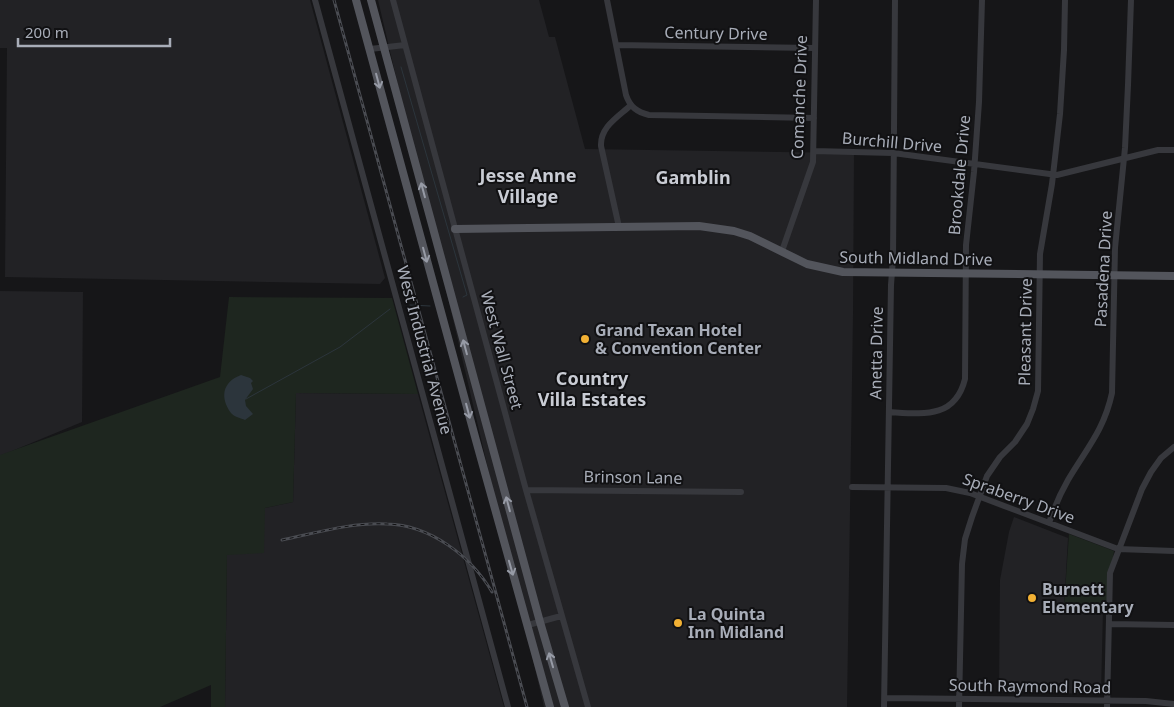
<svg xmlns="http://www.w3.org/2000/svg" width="1174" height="707" font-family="'Noto Sans',sans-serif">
  <rect width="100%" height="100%" fill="#161618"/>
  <path fill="#222225" d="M0 0H310L385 278 380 284 5 277 7 48H0Z
    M378 0H539L549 37H555L585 149 854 153 853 315 847 707H544Z
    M0 291 83 292 82 422 0 456Z
    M296 393 418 394 504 707H225L227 554 265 508 293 502Z
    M1014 517 1068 538 1064 607 1103 609 1101 694 999 692 1000 580 1009 532Z"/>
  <path fill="#1e261f" d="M229 297 392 298 418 394 296 393 293 502 265 508 264 553 227 555 225 707H211V685L160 707H0V455L220 377Z
    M1069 534 1114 551 1106 605 1103 609 1064 607Z"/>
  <path fill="#2c353c" d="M241 375 250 378 253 381 251 383 253 389 245 400 246 406 253 414 245 420C241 418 234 417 231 413 220 398 222 382 241 375Z"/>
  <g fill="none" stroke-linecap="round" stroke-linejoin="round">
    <path stroke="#2c353c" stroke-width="1" d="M401 67 467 295 463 297
      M410 305 430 306
      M246 399 340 347 390 309"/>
    <path stroke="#37383d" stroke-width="6" d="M315 0 508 707
      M393 0 526 490 588 707
      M607 0 626 95C630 107 637 112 649 115L814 118
      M616 45 815 48
      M370 49 405 45
      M814 151 893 153 1057 175 1158 150H1174
      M619 227 601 146C600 127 618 117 631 105
      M782 251 813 162 816 0
      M889 412C923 414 955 419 965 379L966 245 974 172 979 102 982 0
      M852 487 946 488 970 493 1118 549 1174 551
      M526 490 741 492
      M1049 523C1054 508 1060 494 1068 480 1087 448 1104 430 1112 393L1115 248 1125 148 1128 85 1131 0
      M1109 624 1174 625
      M528 625 561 616
      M885 698 1146 701 1174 704
      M884 707 891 285 893 259 895 0
      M959 707 962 564 965 539 972 517 987 476 1000 457 1015 442 1027 424 1033 409 1038 391 1040 254 1052 184 1060 114 1064 50 1065 0
      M1107 707 1110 573 1142 489 1151 472 1161 458 1174 447"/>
    <path stroke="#53555c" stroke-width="8" d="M356 0 477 444 550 707
      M371 0 540 622 565 707
      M455 229 699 226 734 231 750 236 807 264 843 272 1174 276"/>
    <g stroke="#4a4c52" stroke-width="3">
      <path id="rail" d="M334 0 527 707
        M282 540C316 533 352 522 387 524 430 525 471 556 492 592"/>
    </g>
    <use href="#rail" stroke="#111113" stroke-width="1" stroke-dasharray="4" stroke-linecap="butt"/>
  </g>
  <defs><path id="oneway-shaft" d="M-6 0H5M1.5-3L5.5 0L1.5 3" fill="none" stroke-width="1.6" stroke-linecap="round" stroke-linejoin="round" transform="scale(1.25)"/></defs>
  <g stroke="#979ba6">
    <use href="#oneway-shaft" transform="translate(378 81) rotate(75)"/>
    <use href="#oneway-shaft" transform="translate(423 190) rotate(-105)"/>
    <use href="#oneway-shaft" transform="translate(425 255) rotate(75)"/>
    <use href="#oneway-shaft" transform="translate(465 347) rotate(-105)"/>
    <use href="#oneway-shaft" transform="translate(468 411) rotate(75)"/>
    <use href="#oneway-shaft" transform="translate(508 504) rotate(-105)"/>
    <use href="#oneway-shaft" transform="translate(511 568) rotate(74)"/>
    <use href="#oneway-shaft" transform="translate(551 660) rotate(-106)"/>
  </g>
  <g fill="#f2b134" stroke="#111113" stroke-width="2">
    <circle cx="585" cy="339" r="5"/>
    <circle cx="1032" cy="598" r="5"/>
    <circle cx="678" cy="623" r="5"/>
  </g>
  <g text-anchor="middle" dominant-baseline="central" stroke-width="4" stroke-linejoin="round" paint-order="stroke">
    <g font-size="16" fill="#a8adb8" stroke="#111113">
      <text transform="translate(716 33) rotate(1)">Century Drive</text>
      <text transform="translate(799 97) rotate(-88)">Comanche Drive</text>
      <text transform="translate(892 142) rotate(5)">Burchill Drive</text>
      <text transform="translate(959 175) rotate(-85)">Brookdale Drive</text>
      <text transform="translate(916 258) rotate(1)">South Midland Drive</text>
      <text transform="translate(1103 269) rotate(-87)">Pasadena Drive</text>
      <text transform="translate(1025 332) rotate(-89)">Pleasant Drive</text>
      <text transform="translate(425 350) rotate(75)">West Industrial Avenue</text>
      <text transform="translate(502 350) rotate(75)">West Wall Street</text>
      <text transform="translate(876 353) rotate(-89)">Anetta Drive</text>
      <text transform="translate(633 477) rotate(1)">Brinson Lane</text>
      <text transform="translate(1019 498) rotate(20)">Spraberry Drive</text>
      <text transform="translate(1030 686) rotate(1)">South Raymond Road</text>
    </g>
    <g font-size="16" font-weight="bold" fill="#a8adb8" stroke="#111113" text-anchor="start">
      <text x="595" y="330">Grand Texan Hotel<tspan x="595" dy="18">&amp; Convention Center</tspan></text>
      <text x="1042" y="589">Burnett<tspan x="1042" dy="18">Elementary</tspan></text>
      <text x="688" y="614">La Quinta<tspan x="688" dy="18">Inn Midland</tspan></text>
    </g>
    <g font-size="18" font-weight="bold" fill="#c9ccd4" stroke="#111113">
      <text x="528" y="175">Jesse Anne<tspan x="528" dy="21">Village</tspan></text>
      <text x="693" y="177">Gamblin</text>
      <text x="592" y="378">Country<tspan x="592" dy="21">Villa Estates</tspan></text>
    </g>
  </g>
  <path d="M18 38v8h152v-8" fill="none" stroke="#a8adb8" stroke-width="2.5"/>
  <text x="25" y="38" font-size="15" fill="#a8adb8" stroke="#111113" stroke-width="4" paint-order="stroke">200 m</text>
</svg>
